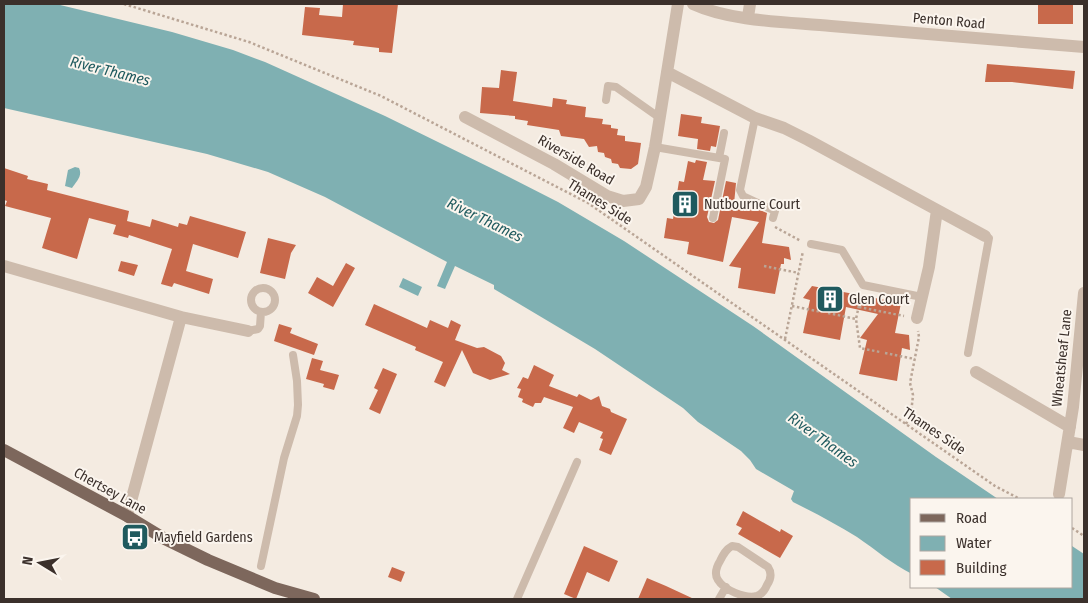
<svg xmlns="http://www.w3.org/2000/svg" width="1088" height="603" font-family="'Fira Sans Condensed',sans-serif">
  <rect width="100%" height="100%" fill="#f4ebe1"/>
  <path fill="#7fb0b2" d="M4 4H56L172 32 233 50 265 62 385 116 497 171 558 202 624 241 753 326 936 457 998 499H912V574C892 564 876 550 857 537 836 524 815 513 793 502L791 499 794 491 756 469 750 460 741 451 698 422 683 408 595 349 494 289V285L455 266 445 289 437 286 447 262 325 197 268 172 207 154 4 108Z
    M75 167 79 168C83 176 76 182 72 188L65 186 68 170Z
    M403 278 422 287 418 296 399 287Z
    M1072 546 1084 554V599H952L935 587H1072Z"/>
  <path fill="#c8694b" d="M343 4H398L392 53 379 52V48L353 45 354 41 302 35 305 7 320 8 319 15 342 17Z
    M1038 4H1073V24H1038Z
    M987 64 1075 71 1073 89 1012 82H985Z
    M501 70 517 72 513 101 552 107 553 98 567 100 566 104 586 107 585 117 603 119 602 124 611 125V128L618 129 617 135 625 136V141L641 143 638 164 631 169 620 168 618 164 612 163 611 159 605 157 604 153 598 152 597 146 589 147 584 139 561 136 559 130 527 125 528 121 515 119V116L480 113 482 87 499 88Z
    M681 114 702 117 701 123 720 126 716 147 711 146 710 151 697 149 698 139 678 136Z
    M696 160 707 162 703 180 715 181 707 217 709 222 714 223 718 220 726 181 736 183 734 204 755 208 767 213 762 243 789 247 791 260 784 258V264H781L775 294 738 288 741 268 729 266 759 222 732 217 723 262 687 254 689 242 664 238 667 218 673 219 679 181 684 182 688 161 695 163Z
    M4 168 28 176 27 179 48 184 47 190 129 211 127 221 150 227 152 219 178 227 179 223 187 225 190 216 246 232 238 258 193 244 186 271 213 279 209 294 174 283 172 287 161 284 172 249 129 235 128 238 113 234 116 225 89 218 77 259 42 248 51 218 5 206 7 201 4 200Z
    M268 238 296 245 291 253 285 279 260 273Z
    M121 261 138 265 134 276 118 271Z
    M346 263 355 268 333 307 308 293 317 277 333 286Z
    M812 286 901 303 895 333 909 335 910 350 902 348 897 381 859 374 867 340 860 338 878 314 846 307 840 340 803 333 810 300 803 298Z
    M374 304 427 328 430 320 448 328 451 320 461 325 455 340 477 348 484 347 501 356 505 363 502 370 510 374 490 380 473 373 462 350 445 387 434 382 443 362 415 350 416 347 365 325Z
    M279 324 292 328 290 333 318 344 314 355 274 341Z
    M312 358 323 361 320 370 339 375 334 390 323 387 324 384 306 379Z
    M534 365 554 375 549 386 577 397 579 394 591 400 599 396 602 406 610 409 611 412 627 419 611 455 599 450 603 439 600 438 603 432 579 422 574 433 563 428 573 407 544 397 541 403H535L533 407 522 402 523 399 518 397 521 389 517 388 523 377 528 379Z
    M383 368 397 374 380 414 369 409 378 390 374 388Z
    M743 511 780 532 781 529 793 536 780 558 738 534 742 528 736 525Z
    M584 546 618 561 609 582 587 572 576 599 564 594Z
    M392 567 405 572 401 582 388 577Z
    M647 578 666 586 694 599H638Z"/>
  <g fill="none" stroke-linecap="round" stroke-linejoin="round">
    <path stroke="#b9a596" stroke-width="2.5" stroke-dasharray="2.5 2.5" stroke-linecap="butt" d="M124 4 249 42 381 96 588 203 995 486 1020 499
      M775 227 801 241
      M764 266 799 273
      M861 296 856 319 860 348 880 352
      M792 306 822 312
      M859 307 904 316
      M828 313 856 319
      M785 339 803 251
      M885 353 915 359
      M906 424 911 414 913 395 910 383 919 337 918 331
      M1072 528 1084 536"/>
    <path stroke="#cdbbac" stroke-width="8" d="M606 100 608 86 616 87 660 118
      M755 118 740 190 743 196 775 211 773 218
      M655 147 725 159 713 218
      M719 158 724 133
      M811 244 842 250 863 285 922 297
      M251 300a12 12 0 1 1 24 0a12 12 0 1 1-24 0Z
      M248 331 258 329 260 326 261 312
      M968 353 989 238 985 236
      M732 546 738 547 768 567C772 573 771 579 767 585 765 590 762 594 757 596 745 599 724 590 718 580 714 574 717 566 720 561 723 555 726 549 732 546Z
      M261 566 284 458 297 416 298 405 297 381 293 355
      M517 599 577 462
      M719 599 726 587"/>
    <path stroke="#cdbbac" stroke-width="12" d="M693 4C732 22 789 22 831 26 915 33 1000 40 1084 47
      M748 17 750 4
      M667 72 755 118 784 128 808 140 985 236
      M465 117 554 164 607 196 623 201 639 199 646 187 655 147 678 4
      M4 266 181 317 127 516
      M181 317 248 331
      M917 318 929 267 937 210
      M976 372 1070 427
      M1068 442 1084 445
      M1059 494 1073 407 1084 293"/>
    <path stroke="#7d675c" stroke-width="12" d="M4 450 127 516 165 539 208 560 275 588 314 599"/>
  </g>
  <defs>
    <g id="building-square" transform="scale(1.4375)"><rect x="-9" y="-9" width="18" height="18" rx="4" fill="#1f5a5e" stroke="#fbf5ee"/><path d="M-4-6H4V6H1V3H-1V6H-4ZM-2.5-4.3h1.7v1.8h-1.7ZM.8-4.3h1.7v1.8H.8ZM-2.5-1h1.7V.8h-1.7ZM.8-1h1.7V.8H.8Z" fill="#fff"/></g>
    <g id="bus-square" transform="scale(1.4375)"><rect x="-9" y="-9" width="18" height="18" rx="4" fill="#1f5a5e" stroke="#fbf5ee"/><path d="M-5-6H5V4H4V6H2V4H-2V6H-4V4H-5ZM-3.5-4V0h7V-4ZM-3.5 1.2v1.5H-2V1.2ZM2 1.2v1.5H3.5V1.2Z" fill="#fff"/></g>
  </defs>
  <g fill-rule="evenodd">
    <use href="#building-square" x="685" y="204"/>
    <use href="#building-square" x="830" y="299"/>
    <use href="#bus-square" x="135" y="537"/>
  </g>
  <g text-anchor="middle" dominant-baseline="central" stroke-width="4" stroke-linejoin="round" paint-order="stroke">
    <g font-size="14" fill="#3b302b" stroke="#fbf5ee">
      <text transform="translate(949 21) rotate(5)">Penton Road</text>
      <text transform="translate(576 160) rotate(30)">Riverside Road</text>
      <text transform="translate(600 202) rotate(32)">Thames Side</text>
      <text transform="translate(1062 358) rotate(-84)">Wheatsheaf Lane</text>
      <text transform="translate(934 431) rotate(34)">Thames Side</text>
      <text transform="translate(110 491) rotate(29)">Chertsey Lane</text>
    </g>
    <g font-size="14" fill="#3b302b" stroke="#fbf5ee" text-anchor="start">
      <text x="704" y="204">Nutbourne Court</text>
      <text x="849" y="299">Glen Court</text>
      <text x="154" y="537">Mayfield Gardens</text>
    </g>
    <g font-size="15" font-style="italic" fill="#1f5a5e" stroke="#fbf5ee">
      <text transform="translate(110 71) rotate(14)">River Thames</text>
      <text transform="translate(485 220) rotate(26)">River Thames</text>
      <text transform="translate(823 440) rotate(36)">River Thames</text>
    </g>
  </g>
  <rect width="1088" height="603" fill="none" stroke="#3b302b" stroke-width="10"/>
  <rect x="910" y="498" width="162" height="90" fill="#fbf5ee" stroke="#aea6a0"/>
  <rect x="920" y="514" width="25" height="8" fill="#7d675c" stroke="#aea6a0"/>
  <text x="956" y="523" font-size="15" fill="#3b302b">Road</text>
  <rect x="920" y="536" width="25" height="15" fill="#7fb0b2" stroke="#aea6a0"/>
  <text x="956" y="548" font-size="15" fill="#3b302b">Water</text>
  <rect x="920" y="560" width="25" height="15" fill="#c8694b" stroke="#aea6a0"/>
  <text x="956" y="573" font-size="15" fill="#3b302b">Building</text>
  <g transform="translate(40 563) rotate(280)" stroke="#fbf5ee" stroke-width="4" paint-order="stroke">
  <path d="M0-4L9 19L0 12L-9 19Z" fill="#3b302b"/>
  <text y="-8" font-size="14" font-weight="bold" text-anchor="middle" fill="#3b302b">N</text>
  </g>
</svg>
